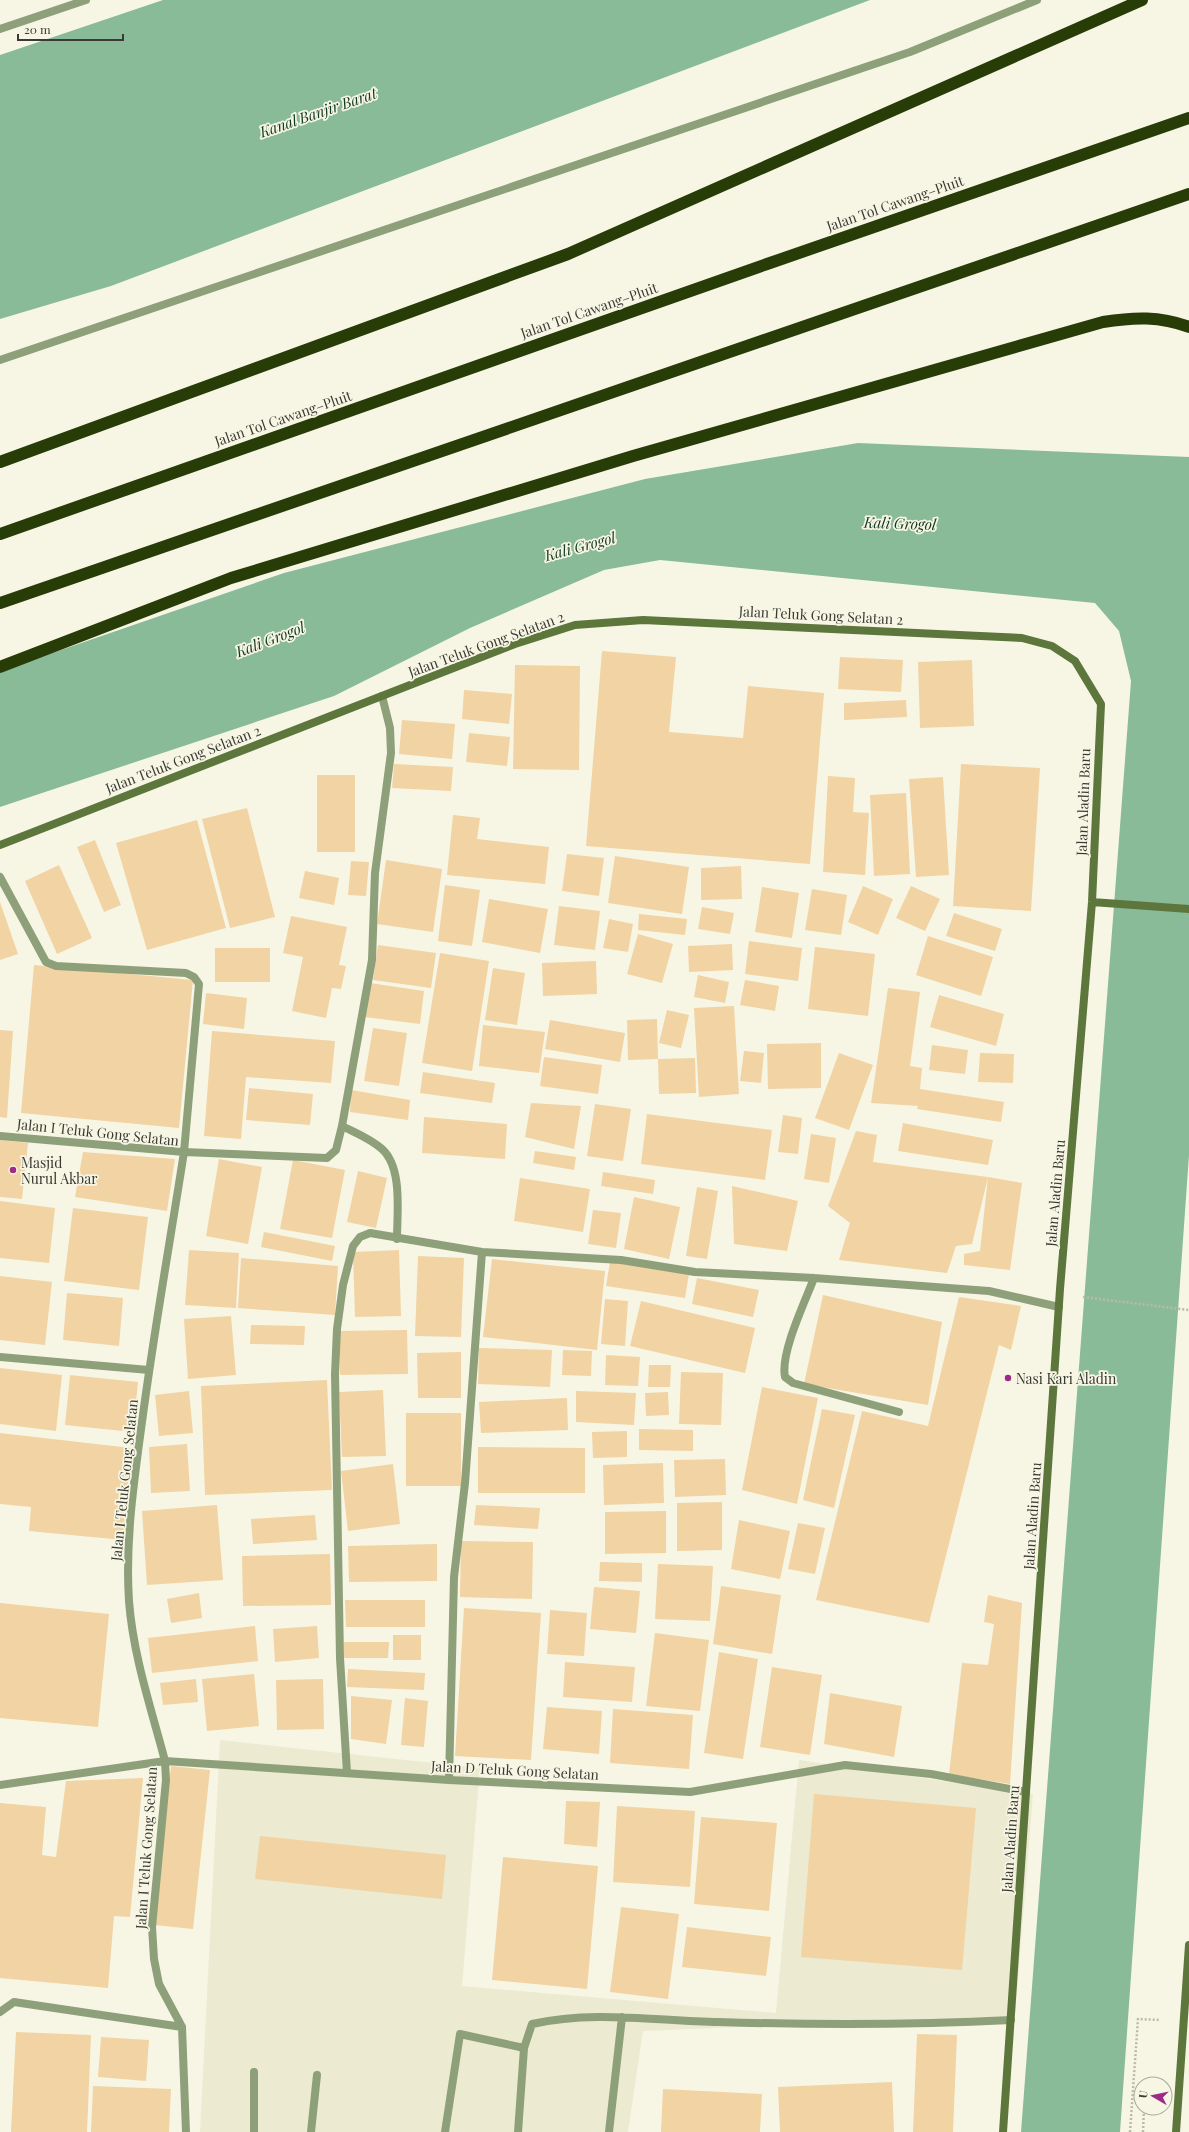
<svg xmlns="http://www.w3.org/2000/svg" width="1189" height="2132" font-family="'Playfair Display',serif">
  <rect width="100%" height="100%" fill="#f7f6e5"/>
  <path fill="#ecead1" d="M220 1740 480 1768 462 1986 776 2013 799 1760 1033 1794 1015 2016 643 2031 628 2132H200Z"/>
  <path fill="#89bb99" d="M163 0H870L111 286 0 319V55Z
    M858 443 1189 457V1155L1120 2132H1021L1131 681 1119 631 1095 603 660 560 604 570 470 628 334 696 0 807V671L284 573 645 479Z"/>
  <path fill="#f2d3a3" d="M602 651 676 657 669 732 743 738 748 686 824 693 810 864 586 846Z
    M840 657 903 660 901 692 838 689Z
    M972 660 974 726 920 728 918 662Z
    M515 665 580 666 579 770 513 769Z
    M464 690 512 694 509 724 462 719Z
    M906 700 907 717 844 720V703Z
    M402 720 455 724 452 759 399 754Z
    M469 733 510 737 507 766 466 762Z
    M394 764 453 767 451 791 392 788Z
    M961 764 1040 768 1031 911 953 906Z
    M317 775H355V852H317Z
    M828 776 855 778 853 812 869 813 865 875 823 872Z
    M943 777 949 875 916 877 909 779Z
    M906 793 910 874 874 876 870 795Z
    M247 808 275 917 230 928 202 819Z
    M453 815 480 818 477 839 549 847 545 884 447 875Z
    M197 820 226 928 147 950 116 843Z
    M95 840 121 905 104 912 77 847Z
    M567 854 604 858 599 896 562 891Z
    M615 856 689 867 682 914 608 903Z
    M386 860 442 869 433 932 377 924Z
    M351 861 369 862 366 896 348 895Z
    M59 865 92 938 57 954 25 881Z
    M741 866 742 899 701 900V868Z
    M305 871 339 878 334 905 299 898Z
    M445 885 480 890 472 946 438 941Z
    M863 886 893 899 878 935 848 922Z
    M911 886 940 899 925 931 896 918Z
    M762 887 799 893 792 938 755 932Z
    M812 889 847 895 841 935 805 930Z
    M489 899 548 909 540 953 482 942Z
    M0 902 18 954 0 960Z
    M559 906 600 911 595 950 554 945Z
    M702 907 734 913 730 934 698 929Z
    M954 913 1002 929 995 951 946 936Z
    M639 914 687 919 685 935 638 930Z
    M291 916 347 927 339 965 346 966 341 989 332 988 326 1018 292 1011 303 957 283 953Z
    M609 919 633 924 628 952 603 948Z
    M638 934 673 944 662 983 627 974Z
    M928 936 993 957 981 996 916 975Z
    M749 941 802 948 798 981 745 974Z
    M732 944 733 970 689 972 688 946Z
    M378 945 436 953 431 988 373 980Z
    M815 947 875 954 868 1016 808 1009Z
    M215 948H270V982H215Z
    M440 953 489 961 472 1071 422 1063Z
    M596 961 597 994 543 996 542 963Z
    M34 965 193 980 179 1128 21 1113Z
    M493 968 525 973 517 1025 485 1020Z
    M698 975 729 982 725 1003 694 997Z
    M745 980 779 986 775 1011 740 1005Z
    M370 983 424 991 420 1024 365 1017Z
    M888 988 920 992 910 1066 922 1068 920 1089 1004 1102 1001 1122 917 1109 918 1106 871 1103Z
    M206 993 247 998 244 1029 203 1024Z
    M939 995 1004 1014 996 1046 930 1027Z
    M734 1006 739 1094 699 1097 694 1008Z
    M667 1010 689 1015 681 1048 659 1043Z
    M657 1019 658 1059 628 1060 627 1020Z
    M550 1020 625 1033 620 1062 545 1049Z
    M483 1025 545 1032 539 1073 479 1066Z
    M373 1028 407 1033 399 1086 364 1081Z
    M0 1030 13 1031 7 1118 0 1117Z
    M212 1031 335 1041 331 1083 246 1077 241 1139 204 1136Z
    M821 1043V1088L768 1089 767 1044Z
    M932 1045 968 1050 965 1074 929 1070Z
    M744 1051 764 1053 761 1083 740 1081Z
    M839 1053 873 1065 849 1130 815 1118Z
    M980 1053 1014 1054 1013 1083 978 1082Z
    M544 1057 602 1065 598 1094 540 1086Z
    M695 1058 696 1093 659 1094 658 1059Z
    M423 1072 495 1083 492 1103 420 1093Z
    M249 1088 313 1094 310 1125 246 1120Z
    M351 1090 410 1100 408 1120 350 1112Z
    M531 1103 581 1106 574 1149 525 1137Z
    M595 1104 631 1109 623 1161 587 1156Z
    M647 1114 772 1130 765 1180 641 1164Z
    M783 1115 802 1118 798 1154 778 1152Z
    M424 1117 507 1124 505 1159 422 1153Z
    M903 1123 993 1140 988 1165 898 1151Z
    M856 1131 877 1135 873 1162 988 1177 972 1244 956 1246 947 1273 839 1260 850 1223 828 1206Z
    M811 1134 836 1138 829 1183 804 1179Z
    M0 1140 28 1143 22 1199 0 1197Z
    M535 1151 576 1157 574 1170 533 1163Z
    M83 1152 175 1159 167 1211 75 1197Z
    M219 1159 262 1167 248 1244 206 1236Z
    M293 1160 345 1170 332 1238 280 1229Z
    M358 1171 387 1178 376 1228 347 1222Z
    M603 1172 655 1180 653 1194 601 1186Z
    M988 1177 1022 1183 1010 1270 964 1265V1254L980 1251Z
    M520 1178 590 1189 583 1232 514 1221Z
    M732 1186 798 1201 787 1251 734 1244Z
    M697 1187 718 1191 707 1259 686 1256Z
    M634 1197 680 1207 669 1259 624 1249Z
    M0 1201 55 1208 49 1263 0 1258Z
    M73 1208 148 1217 139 1290 64 1281Z
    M593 1210 621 1213 616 1248 588 1244Z
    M264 1232 335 1246 332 1261 261 1247Z
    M189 1250 239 1253 236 1308 185 1305Z
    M399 1250 401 1316 355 1317 353 1252Z
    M418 1256 464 1258 461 1337 415 1336Z
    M241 1258 338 1266 335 1315 238 1308Z
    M492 1259 605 1271 597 1350 483 1337Z
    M610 1262 689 1274 685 1298 606 1286Z
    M0 1276 52 1282 45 1345 0 1340Z
    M697 1278 759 1290 753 1317 692 1304Z
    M67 1293 123 1298 119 1346 63 1340Z
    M823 1295 942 1322 928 1405 804 1384Z
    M959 1297 1021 1306 1011 1350 999 1345 929 1623 816 1600 862 1411 928 1426Z
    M605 1299 628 1301 625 1346 601 1344Z
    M641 1301 755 1328 745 1373 630 1346Z
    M231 1316 236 1375 188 1379 184 1319Z
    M251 1325 305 1326 304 1345 250 1344Z
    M407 1330 408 1374 340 1375 339 1331Z
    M479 1348 552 1350 550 1387 478 1384Z
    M563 1350 592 1351 591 1376 562 1375Z
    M461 1352V1398H418L417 1353Z
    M606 1355 640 1357 638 1386 605 1385Z
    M649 1365H671L670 1387H648Z
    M0 1368 62 1375 56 1431 0 1424Z
    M681 1372 723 1373 721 1425 679 1424Z
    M70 1375 138 1382 133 1432 65 1425Z
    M327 1380 332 1490 205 1495 201 1386Z
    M762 1387 818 1398 797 1504 742 1490Z
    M383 1390 386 1456 342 1457 339 1392Z
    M189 1391 193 1433 159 1436 155 1395Z
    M576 1391 636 1393 634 1425 576 1422Z
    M668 1392 669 1415 646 1416 645 1393Z
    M567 1398 568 1430 481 1433 479 1402Z
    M822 1409 855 1415 834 1508 803 1500Z
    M406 1413H461V1486H406Z
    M639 1429 693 1430V1451L639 1450Z
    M627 1431V1457L593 1458 592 1432Z
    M0 1433 131 1448 123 1540 29 1531 31 1507 0 1504Z
    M187 1444 190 1491 151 1493 149 1447Z
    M478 1447 585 1448V1493H478Z
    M725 1459 726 1495 675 1497 674 1460Z
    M663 1463 664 1503 604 1505 603 1465Z
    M393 1464 400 1524 348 1531 341 1471Z
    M722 1502V1550L677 1551V1503Z
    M217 1505 223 1580 147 1585 142 1511Z
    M476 1505 540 1508 538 1529 474 1525Z
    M666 1511V1553L605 1554V1512Z
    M315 1515 317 1540 253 1544 251 1519Z
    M739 1520 790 1531 780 1579 731 1569Z
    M798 1523 825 1528 815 1574 788 1569Z
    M461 1541 533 1542 532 1599 460 1597Z
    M437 1544V1581L349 1582 348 1546Z
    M330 1554 331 1605 243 1606 242 1556Z
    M600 1562 642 1563V1582L599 1581Z
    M658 1564 713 1566 710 1621 655 1619Z
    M721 1586 781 1595 772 1654 713 1644Z
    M594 1587 640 1591 636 1633 590 1629Z
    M199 1593 202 1618 171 1623 167 1599Z
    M988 1595 1022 1603 1010 1784 949 1774 962 1663 988 1665 994 1624 984 1622Z
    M345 1600H425V1627H346Z
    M0 1603 109 1614 98 1727 0 1718Z
    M464 1608 541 1613 531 1760 455 1756Z
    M550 1610 587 1613 584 1656 547 1654Z
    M255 1626 258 1661 152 1673 148 1638Z
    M317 1626 319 1658 275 1662 273 1629Z
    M655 1633 709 1640 700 1711 646 1706Z
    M393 1635H421V1660H393Z
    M344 1642H389L388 1658H344Z
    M719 1652 758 1659 743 1759 704 1753Z
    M565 1662 635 1667 632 1702 563 1697Z
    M772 1667 822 1675 810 1755 760 1747Z
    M348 1669 425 1673 424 1690 347 1687Z
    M254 1674 259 1726 207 1731 202 1679Z
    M196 1679 198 1702 163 1705 160 1683Z
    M323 1679 324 1729 277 1730 276 1680Z
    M830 1693 902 1706 894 1757 824 1744Z
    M351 1696 392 1700 386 1744 351 1739Z
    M405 1698 428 1701 424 1747 401 1745Z
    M547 1707 602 1711 599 1754 543 1749Z
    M613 1709 693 1715 689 1769 610 1763Z
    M171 1766 210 1770 193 1929 154 1925Z
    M143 1778 130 1917 114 1916 108 1988 0 1978V1803L46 1807 42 1855 56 1857 66 1781Z
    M814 1794 976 1808 962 1970 801 1957Z
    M566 1801 600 1802 597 1847 564 1844Z
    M617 1806 695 1811 690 1887 613 1882Z
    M701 1817 777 1823 769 1911 694 1904Z
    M260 1836 446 1855 442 1899 255 1879Z
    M503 1857 598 1866 587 1989 492 1980Z
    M621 1907 679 1914 668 1999 610 1992Z
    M687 1927 771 1937 766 1976 682 1967Z
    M16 2032 91 2035 87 2132H11Z
    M917 2034 957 2035 953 2132H913Z
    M101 2037 149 2040 146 2081 98 2077Z
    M892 2082 894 2132H780L778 2087Z
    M93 2086 171 2089 169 2132H91Z
    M663 2089 762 2094 760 2132H661Z"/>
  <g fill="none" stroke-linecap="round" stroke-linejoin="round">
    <path stroke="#bab9ac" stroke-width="2.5" stroke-dasharray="2 2" stroke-linecap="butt" d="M1083 1297 1189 1310
      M1130 2132 1138 2019 1160 2020
      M1143 2132 1144 2108"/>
    <path stroke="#8da079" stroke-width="8" d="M254 2072V2132
      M311 2132 317 2075
      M445 2132 460 2034 524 2048
      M518 2132 524 2048 532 2024C594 2010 656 2021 719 2022 816 2025 914 2025 1011 2020
      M609 2132 622 2017"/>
    <path stroke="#8da079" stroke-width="8" d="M0 29 86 0
      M0 360 910 52 1037 0
      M0 877 46 962 56 966 186 973 194 977 199 984 184 1152 327 1158 336 1150 342 1126 372 960 375 873 391 753 390 728 382 696
      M342 1126C356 1133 371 1139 382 1149 403 1168 397 1213 397 1239
      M0 1136 184 1152C170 1242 154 1331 142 1422 134 1481 125 1541 129 1601 133 1655 151 1708 165 1761L166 1780 152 1927 154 1959 159 1984 182 2027 186 2132
      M814 1278C805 1302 780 1353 785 1377L793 1383 899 1412
      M0 1357 149 1370
      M347 1773 340 1658 335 1374 337 1329 343 1285 353 1246 360 1237 370 1233 482 1252 621 1260 695 1272 814 1278 989 1291 1059 1307
      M449 1780 454 1577 465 1483 482 1252
      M0 1785 165 1761 449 1780 690 1792 845 1765 931 1774 1026 1792
      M0 2012 14 2002 182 2027"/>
    <path stroke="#5c763c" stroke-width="8" d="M0 845 515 644 575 625 643 620 1022 638 1052 646 1075 661 1101 704 1092 902 1060 1289 1003 2132
      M1092 902 1189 909
      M1176 2132 1189 1945"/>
    <path stroke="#273c07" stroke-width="12" d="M0 462 568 254 1142 0
      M0 534 767 264 1189 118
      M0 603 1189 194
      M0 667 231 578 633 456 1103 322C1134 317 1160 316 1189 327"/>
  </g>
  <g fill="#9e2b87" stroke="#f7f6e5" stroke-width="1.5">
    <circle cx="13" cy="1170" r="4"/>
    <circle cx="1008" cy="1378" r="4"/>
  </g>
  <g text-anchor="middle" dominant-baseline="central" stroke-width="3.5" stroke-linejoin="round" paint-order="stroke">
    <g font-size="14" fill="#3a3a33" stroke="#f7f6e5">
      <text transform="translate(895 203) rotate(-19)">Jalan Tol Cawang–Pluit</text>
      <text transform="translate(589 310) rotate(-19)">Jalan Tol Cawang–Pluit</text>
      <text transform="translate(283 418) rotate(-19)">Jalan Tol Cawang–Pluit</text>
      <text transform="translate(821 615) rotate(3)">Jalan Teluk Gong Selatan 2</text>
      <text transform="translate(486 644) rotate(-20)">Jalan Teluk Gong Selatan 2</text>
      <text transform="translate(183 759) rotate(-21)">Jalan Teluk Gong Selatan 2</text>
      <text transform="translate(1083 802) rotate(-88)">Jalan Aladin Baru</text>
      <text transform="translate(98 1132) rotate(6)">Jalan I Teluk Gong Selatan</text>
      <text transform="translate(1055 1193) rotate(-85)">Jalan Aladin Baru</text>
      <text transform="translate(124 1480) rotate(-84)">Jalan I Teluk Gong Selatan</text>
      <text transform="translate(1032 1516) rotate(-86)">Jalan Aladin Baru</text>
      <text transform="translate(515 1770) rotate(3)">Jalan D Teluk Gong Selatan</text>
      <text transform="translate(1010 1839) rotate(-86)">Jalan Aladin Baru</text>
      <text transform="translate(146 1848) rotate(-86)">Jalan I Teluk Gong Selatan</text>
    </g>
    <g font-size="14" fill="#3a3a33" stroke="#f7f6e5" text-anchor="start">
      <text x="21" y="1162">Masjid<tspan x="21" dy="16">Nurul Akbar</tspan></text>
      <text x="1016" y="1378">Nasi Kari Aladin</text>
    </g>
    <g font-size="15" font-style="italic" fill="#113821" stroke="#f7f6e5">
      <text transform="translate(318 112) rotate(-19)">Kanal Banjir Barat</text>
      <text transform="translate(900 523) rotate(2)">Kali Grogol</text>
      <text transform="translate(580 546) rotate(-15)">Kali Grogol</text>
      <text transform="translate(270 639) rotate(-21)">Kali Grogol</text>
    </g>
  </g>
  <g transform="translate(1153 2096) rotate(279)"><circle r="19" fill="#f7f6e5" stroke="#abab9e"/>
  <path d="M0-3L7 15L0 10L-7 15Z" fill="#9e2b87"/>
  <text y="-6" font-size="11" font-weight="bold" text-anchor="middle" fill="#3a3a33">U</text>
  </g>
  <path d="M18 34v6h105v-6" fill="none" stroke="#3a3a33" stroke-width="2"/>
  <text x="24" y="34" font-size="12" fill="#3a3a33" stroke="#f7f6e5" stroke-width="3" paint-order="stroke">20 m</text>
</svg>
